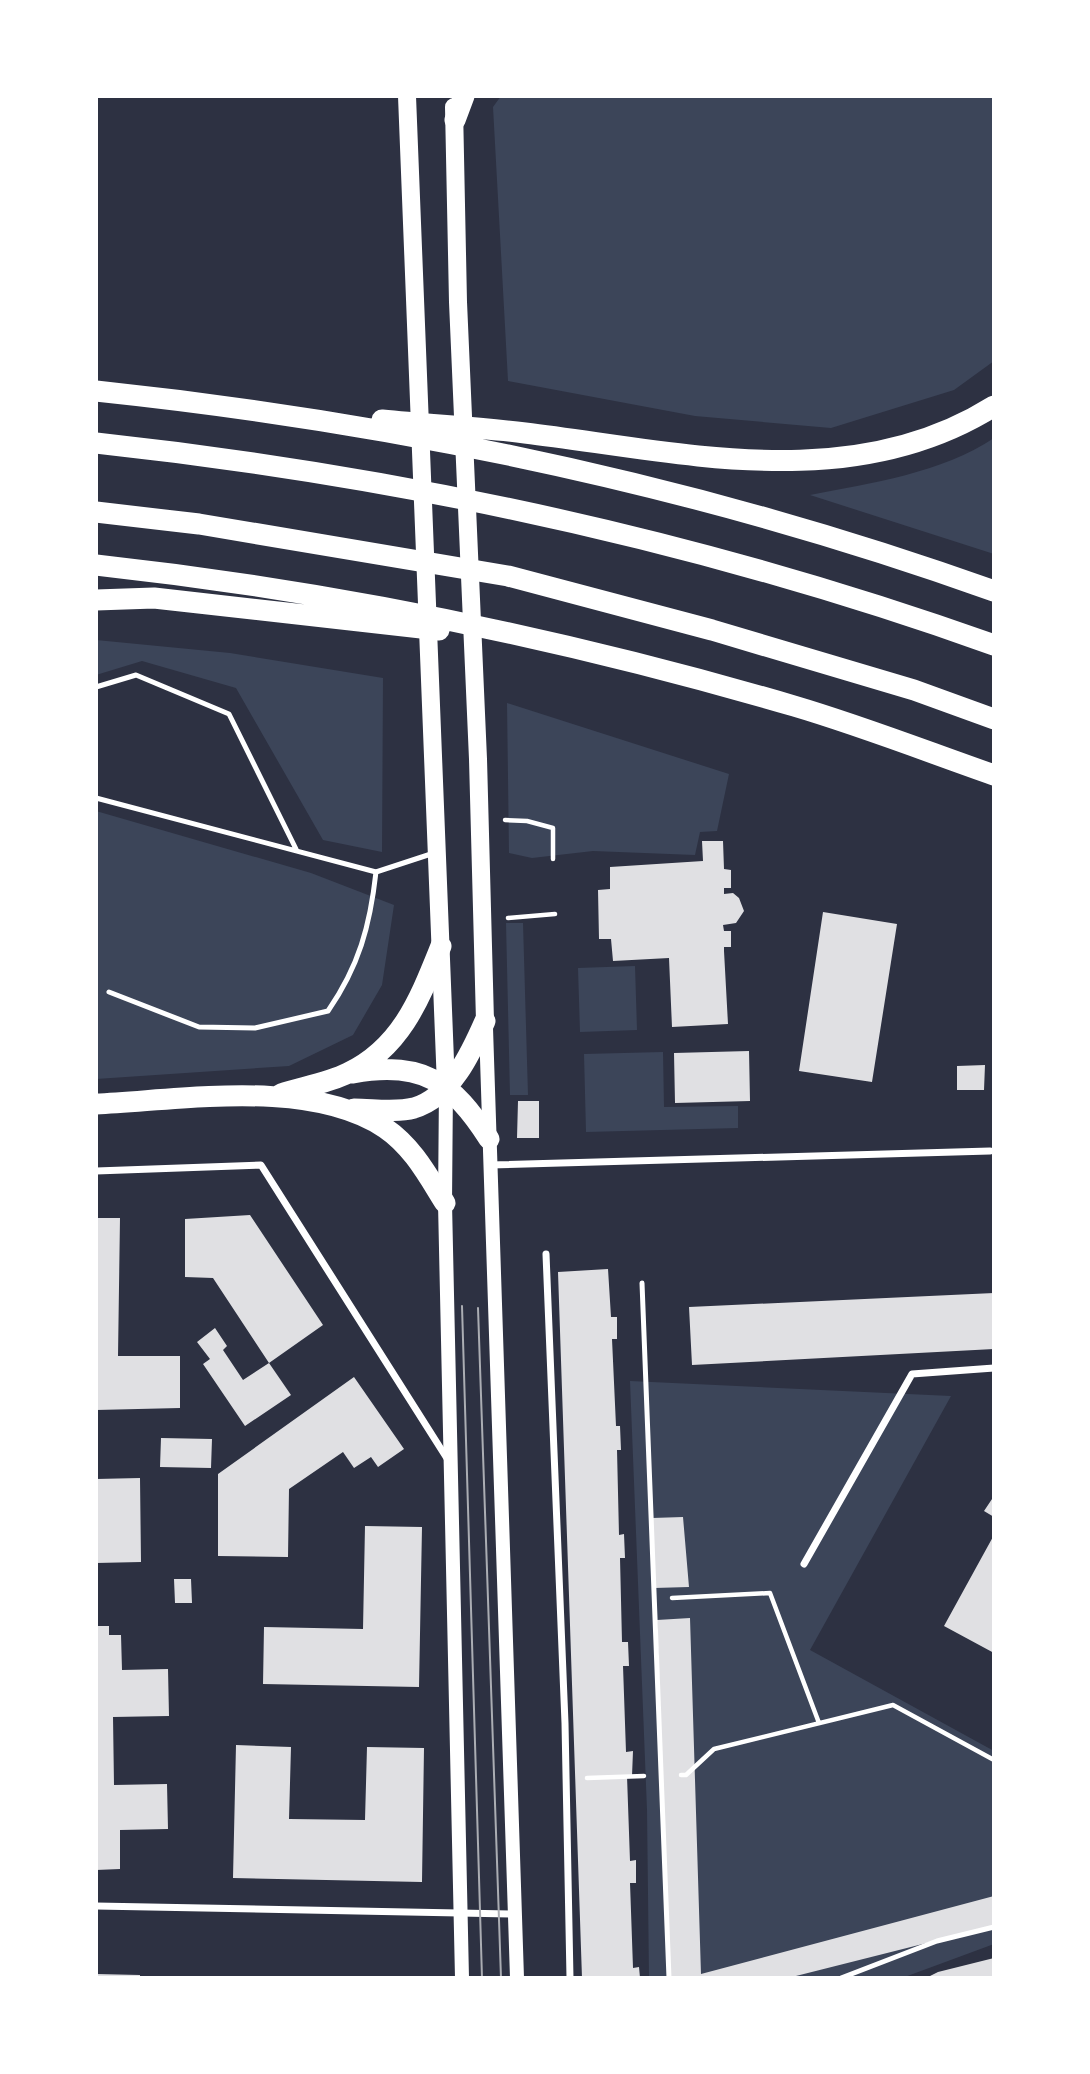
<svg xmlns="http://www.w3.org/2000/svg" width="1090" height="2074" font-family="Manrope,sans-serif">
  <rect width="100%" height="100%" fill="#2d3142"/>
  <path fill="#3c4559" d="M501 96H994V361L954 390 831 428 695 416 508 381 493 107Z
    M994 438V554L810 495C871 483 942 473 994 438Z
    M96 640 230 653 383 678 382 852 323 840 236 688 142 661 96 675Z
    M507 703 729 774 717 831 700 832 695 855 593 851 532 858 509 853Z
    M96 811 311 873 394 905 382 985 353 1035 289 1066 96 1079Z
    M506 923H523L528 1095H510Z
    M635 966 637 1030 580 1032 578 968Z
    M663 1052 664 1107 738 1106V1128L586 1132 584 1054Z
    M630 1381 951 1396 810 1650 994 1751V1944L902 1978H649L647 1810Z"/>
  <path fill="#e0e0e3" d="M702 841H723L724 869 731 870V888H724V894L733 893 739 898 744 911 736 923 723 925 724 931H731V947H724V951L728 1024 672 1027 669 958 613 961 611 939H599L598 890 610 889V867L703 861Z
    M823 912 897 924 872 1082 799 1071Z
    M749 1051 750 1101 675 1103 674 1053Z
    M985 1065 984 1090H957V1066Z
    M518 1101H539V1138H517Z
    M250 1215 323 1325 269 1363 213 1278 185 1277V1219Z
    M96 1218H120L118 1356H180V1408L96 1410Z
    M608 1269 611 1317H617V1339H612L616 1426H620L621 1450H617L619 1535 624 1534 625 1558H620L622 1642H628L629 1666H623L626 1752 633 1751 632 1776H627L630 1861 636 1860V1883H630L633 1968 639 1967 640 1978H582L558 1272Z
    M994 1293V1349L692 1365 689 1307Z
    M215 1328 227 1346 223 1350 243 1380 269 1363 291 1395 245 1426 203 1364 210 1359 197 1342Z
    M354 1377 404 1449 378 1467 371 1457 354 1468 343 1452 289 1489 288 1557 218 1556V1474Z
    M161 1438 212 1439 211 1468 160 1467Z
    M140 1478 141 1562 96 1563V1479Z
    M994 1496V1517L984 1511Z
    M683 1517 689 1587 654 1588 652 1518Z
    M365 1526 422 1527 419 1687 263 1684 264 1627 363 1629Z
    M994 1535V1653L944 1626Z
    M174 1579H191L192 1603H175Z
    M690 1618 701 1974 994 1896V1926L788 1978H670L657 1620Z
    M96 1626H109V1635H121L122 1670 168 1669 169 1716 113 1717 114 1785 167 1784 168 1829 120 1830V1869L96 1870Z
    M236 1745 291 1747 289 1819 365 1820 367 1747 424 1748 422 1882 233 1878Z
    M994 1958V1978H926L938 1972Z
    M96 1974 140 1975V1978H96Z"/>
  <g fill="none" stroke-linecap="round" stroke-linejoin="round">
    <path stroke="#fff" stroke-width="4.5" d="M505 820 527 821 553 828V859
      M508 918 555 914
      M672 1598 770 1593 819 1723
      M681 1775H686L714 1749 893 1705 994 1760
      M587 1778 644 1776"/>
    <path stroke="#fff" stroke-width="5" d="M96 687 136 675 229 714 296 849
      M96 798 376 872 434 853
      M109 992 199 1027 255 1028 328 1011C359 966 370 926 376 872
      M642 1283 669 1978
      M841 1978 937 1941 994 1927"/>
    <path stroke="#fff" stroke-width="7" d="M490 1165 990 1151
      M96 1171 261 1165 448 1460
      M546 1254 565 1723 570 1978
      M804 1564 912 1374 994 1368
      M96 1906 514 1914"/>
    <path stroke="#fff" stroke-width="14" d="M486 1028 517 1978
      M446 1086 445 1203 462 1978"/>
    <path stroke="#fff" stroke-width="18" d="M407 96 446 1086
      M454 107 458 302 478 759 485 1021"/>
    <path stroke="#fff" stroke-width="21" d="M455 120 464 96
      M96 391C400 423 706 488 994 591
      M382 420C430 425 478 427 525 433 681 452 851 496 994 406
      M96 443C401 476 705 542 994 645
      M96 512 199 524 508 576 712 630 914 690 994 719
      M96 565C333 591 566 639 794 706 862 726 928 752 994 775
      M96 600 154 598 439 630
      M353 1073C422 1060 453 1082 489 1139
      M281 1094C303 1087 328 1083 348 1073 402 1047 420 998 441 946
      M96 1104C183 1100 310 1078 385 1128 413 1147 428 1176 445 1203
      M354 1109C373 1109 395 1113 414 1108 451 1097 471 1053 485 1021"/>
    <path stroke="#abadb3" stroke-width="2" d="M462 1306 482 1978
      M478 1308 501 1978"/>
  </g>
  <rect width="1090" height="2074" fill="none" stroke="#ffffff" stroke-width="196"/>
</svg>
